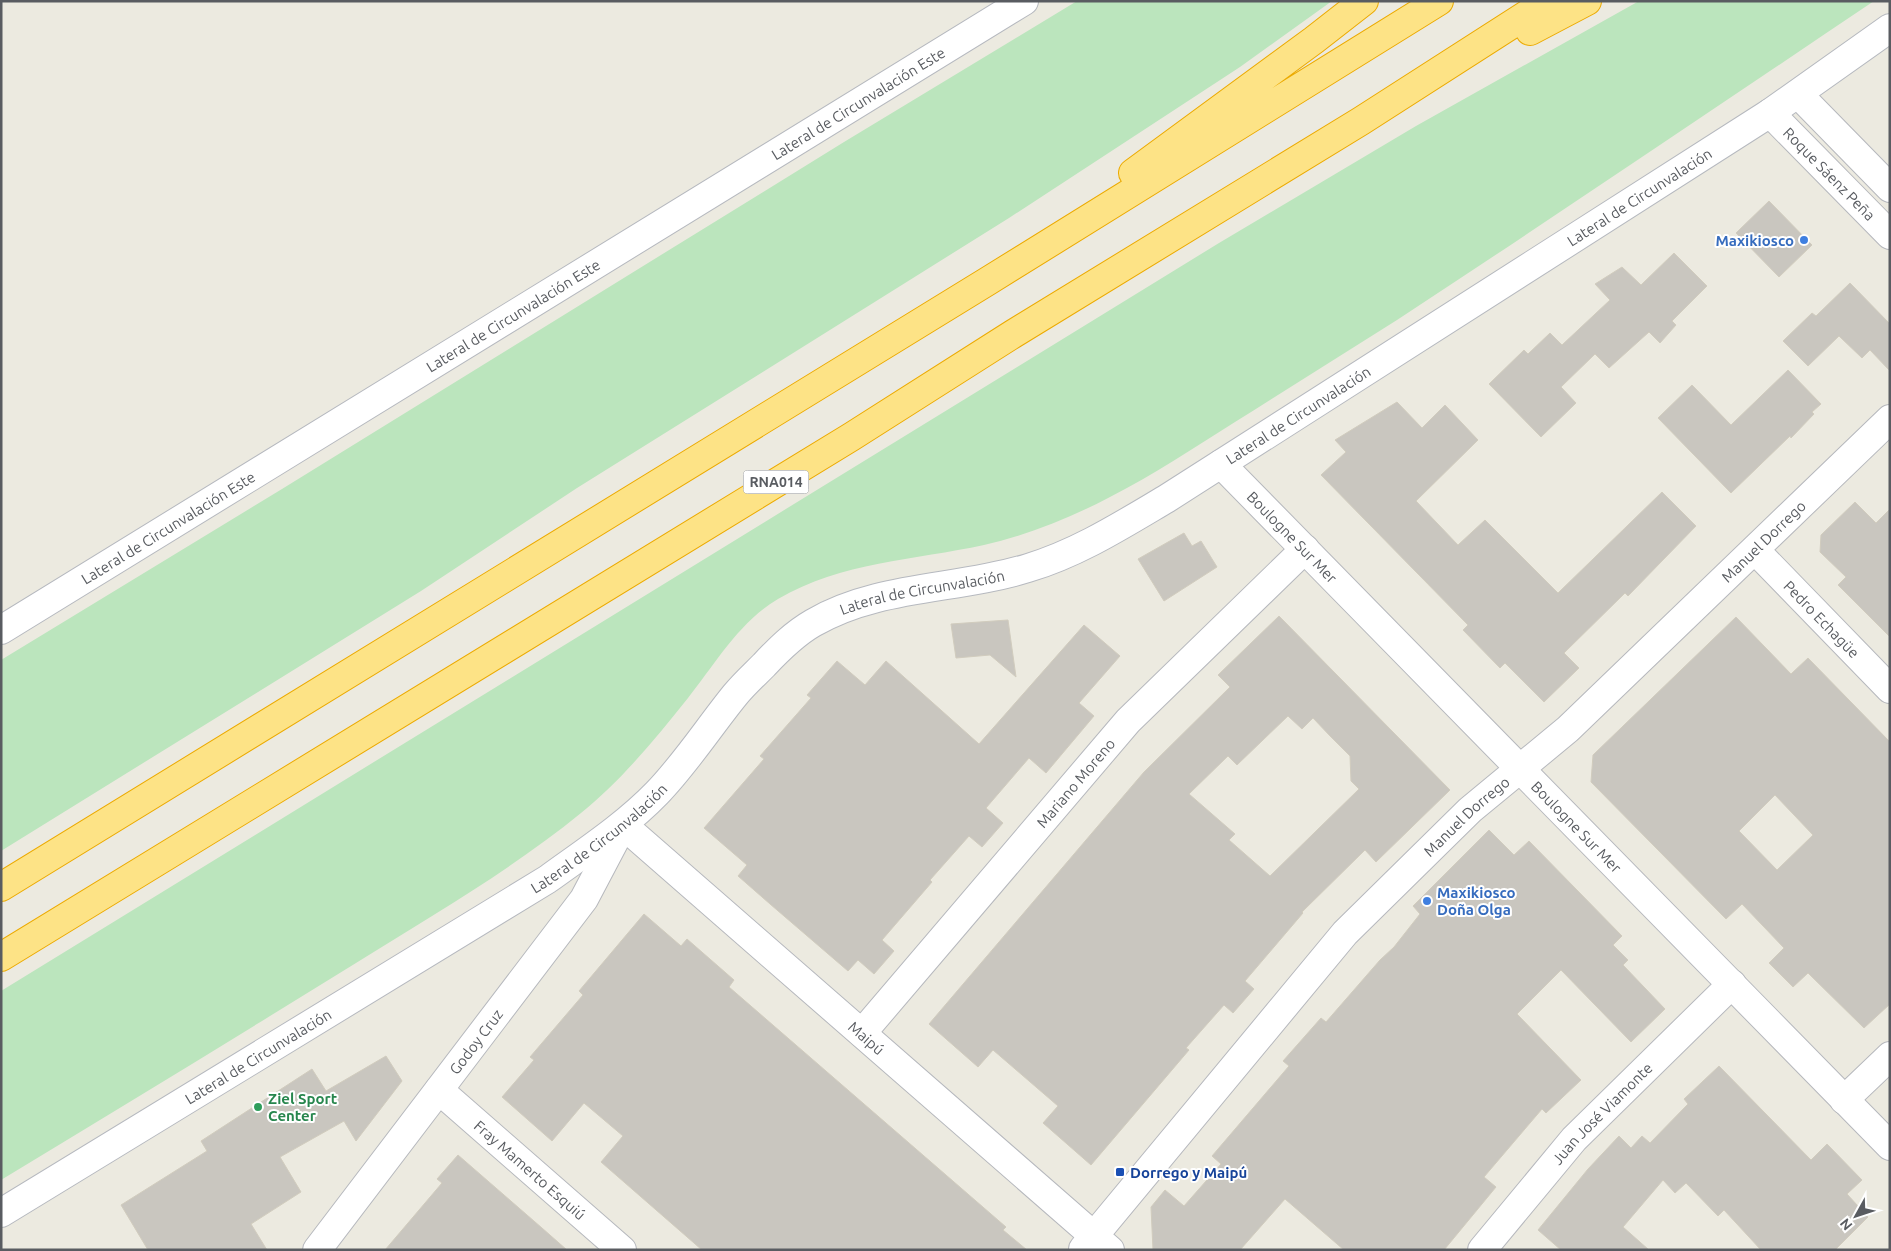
<svg xmlns="http://www.w3.org/2000/svg" width="1891" height="1251" font-family="Ubuntu,sans-serif">
  <rect width="100%" height="100%" fill="#eceae0"/>
  <path fill="#bbe5bd" d="M1077 1H1332L1240 67 1009 218 577 488 421 591 1 851V660L282 489 844 142Z
    M1639 1H1874C1715 108 1557 215 1397 320 1343 354 1289 388 1235 422 1194 448 1153 475 1110 497 1070 518 1028 535 984 545 915 560 841 562 778 599 739 622 715 664 688 698 656 738 621 781 581 813 511 870 433 915 356 963 238 1036 120 1108 1 1180V991L1219 243 1416 126Z"/>
  <path fill="#c9c6bf" stroke="#d1ccbe" fill-rule="evenodd" d="M1769 201 1812 245 1779 277 1736 233Z
    M1674 253 1707 286 1672 321 1676 325 1660 343 1649 332 1609 368 1595 354 1561 387 1576 403 1541 437 1489 384 1524 350 1528 354 1550 333 1562 345 1610 300 1595 284 1622 267 1641 285Z
    M1850 283 1890 324V371L1870 350 1862 358 1839 336 1808 366 1783 341 1812 313 1816 316Z
    M1788 370 1821 404 1812 412 1814 414 1791 438 1790 436 1731 493 1658 418 1692 385 1731 425Z
    M1397 402 1422 428 1445 405 1478 440 1416 501 1458 545 1485 520 1558 593 1662 492 1696 526 1628 596 1625 593 1564 653 1579 668 1544 702 1505 663 1500 668 1463 630 1468 625 1321 475 1346 452 1335 440Z
    M1855 502 1876 523 1890 509V637L1838 585 1846 577 1820 552 1821 535Z
    M1184 533 1192 546 1201 541 1217 567 1164 601 1138 559Z
    M1279 616 1450 790 1376 862 1365 850 1302 912 1303 913 1245 981 1254 989 1233 1013 1224 1005 1186 1048 1189 1050 1091 1165 1043 1123 1058 1106 993 1050 978 1067 929 1024 1144 772 1230 687 1218 675ZM1288 716 1302 729 1313 718 1331 737 1350 756 1351 781 1359 789 1270 876 1229 840 1235 834 1189 794 1228 756 1237 765Z
    M1736 617 1791 674 1808 658 1890 742V1004L1864 1028 1808 973 1793 987 1769 963 1784 948 1742 904 1726 919 1591 782 1593 755ZM1775 795 1813 835 1777 870 1739 831Z
    M1008 620 1016 677 990 655 956 658 951 624Z
    M1084 625 1120 656 1079 703 1094 716 1046 773 1029 758 986 808 1003 823 982 847 969 836 930 880 932 882 882 940 894 951 874 974 858 960 848 971 770 904 738 876 747 865 704 828 764 759 760 756 811 698 807 695 837 661 865 685 886 661 979 744Z
    M1489 830 1514 855 1529 841 1622 936 1613 945 1628 960 1623 965 1665 1009 1631 1042 1561 970 1517 1014 1581 1080 1546 1113 1542 1109 1484 1177 1496 1187 1444 1250H1344L1285 1199 1240 1250H1153L1151 1207 1165 1190 1184 1206 1221 1164 1212 1156 1289 1066 1283 1061 1321 1018 1326 1022 1380 960 1394 947 1420 914 1413 906Z
    M644 914 681 946 687 939 734 980 729 987 1006 1227 1003 1230 1027 1250H702L601 1162 623 1136 584 1103 552 1141 502 1097 534 1060 530 1057 583 995 579 991Z
    M386 1056 402 1081 356 1141 344 1121 280 1157 301 1192 251 1224 267 1250H148L121 1205 207 1151 201 1141 312 1069 326 1091Z
    M1719 1066 1811 1160 1827 1144 1862 1180 1847 1194 1868 1217 1835 1250H1761L1724 1210 1718 1216 1686 1183 1675 1193 1663 1180 1623 1227 1649 1250H1561L1538 1230 1588 1169 1619 1136 1631 1148 1642 1136 1650 1143 1688 1104 1684 1099Z
    M458 1155 542 1228 567 1250H385L442 1183 437 1179Z"/>
  <g fill="none" stroke-linecap="round" stroke-linejoin="round">
    <g stroke="#b6b8bd" stroke-width="30">
      <g id="street">
        <path d="M1798 94 1890 188"/>
        <path id="s1" d="M1770 113 1890 235"/>
        <path id="s2" d="M1221 464 1890 1146"/>
        <path id="s3" d="M1755 550 1890 689"/>
        <path id="s4" d="M862 1033 1128 721 1305 549"/>
        <path id="s5" d="M439 1090 622 1250"/>
        <path d="M1844 1100 1890 1056"/>
        <path id="s6" d="M1083 1249 1345 933 1470 810 1568 729 1890 419"/>
        <path id="s7" d="M317 1250 584 899 623 825 1110 1250"/>
        <path id="s8" d="M1482 1250 1574 1139 1732 984"/>
      </g>
    </g>
    <g stroke="#b6b9bf" stroke-width="30">
      <g id="secondary">
        <path id="s9" d="M1 630 1024 1"/>
        <path id="s10" d="M1 1213 548 879C585 852 625 826 657 793 686 763 709 727 735 695 744 684 754 675 764 665 779 649 794 634 813 623 878 585 957 590 1028 568 1078 553 1122 525 1166 499L1770 113 1890 28"/>
      </g>
    </g>
    <g stroke="#ecaa00" stroke-width="30">
      <path id="highway" d="M1530 31 1587 1
        M1133 173 1314 40 1364 1
        M1 887 988 281 1439 1
        M1 957 851 437 1013 334 1361 121 1548 1"/>
    </g>
    <use href="#street" stroke="#fff" stroke-width="28"/>
    <use href="#secondary" stroke="#fff" stroke-width="28"/>
    <use href="#highway" stroke="#fde386" stroke-width="28"/>
  </g>
  <g fill="#3f7fe0" stroke="#fff" stroke-width="2">
    <circle cx="1804" cy="240" r="5"/>
    <circle cx="1427" cy="901" r="5"/>
  </g>
  <circle fill="#2e9e5b" stroke="#fff" stroke-width="2" cx="258" cy="1107" r="5"/>
  <rect fill="#1a4fb4" stroke="#fff" stroke-width="2" x="1115" y="1167" width="10" height="10" rx="2.5"/>
  <g text-anchor="middle" dominant-baseline="central" stroke-width="4" stroke-linejoin="round" paint-order="stroke">
    <rect fill="#fff" stroke="#8b8d90" stroke-width="1" x="743.5" y="470.5" width="65" height="23" rx="4"/>
    <g font-size="14" font-weight="bold" fill="#595c61">
      <text x="776" y="482">RNA014</text>
    </g>
    <g font-size="15" fill="#595c61" stroke="#fff">
      <text stroke="none"><textPath href="#s9" startOffset="1006">Lateral de Circunvalación Este</textPath></text>
      <text stroke="none"><textPath href="#s1" startOffset="85">Roque Sáenz Peña</textPath></text>
      <text stroke="none"><textPath href="#s10" startOffset="1951">Lateral de Circunvalación</textPath></text>
      <text stroke="none"><textPath href="#s9" startOffset="601">Lateral de Circunvalación Este</textPath></text>
      <text stroke="none"><textPath href="#s10" startOffset="1546">Lateral de Circunvalación</textPath></text>
      <text stroke="none"><textPath href="#s9" startOffset="196">Lateral de Circunvalación Este</textPath></text>
      <text stroke="none"><textPath href="#s2" startOffset="102">Boulogne Sur Mer</textPath></text>
      <text stroke="none"><textPath href="#s6" startOffset="984">Manuel Dorrego</textPath></text>
      <text stroke="none"><textPath href="#s10" startOffset="1126">Lateral de Circunvalación</textPath></text>
      <text stroke="none"><textPath href="#s3" startOffset="96">Pedro Echagüe</textPath></text>
      <text stroke="none"><textPath href="#s4" startOffset="329">Mariano Moreno</textPath></text>
      <text stroke="none"><textPath href="#s6" startOffset="579">Manuel Dorrego</textPath></text>
      <text stroke="none"><textPath href="#s2" startOffset="508">Boulogne Sur Mer</textPath></text>
      <text stroke="none"><textPath href="#s10" startOffset="706">Lateral de Circunvalación</textPath></text>
      <text stroke="none"><textPath href="#s7" startOffset="848">Maipú</textPath></text>
      <text stroke="none"><textPath href="#s7" startOffset="262">Godoy Cruz</textPath></text>
      <text stroke="none"><textPath href="#s10" startOffset="301">Lateral de Circunvalación</textPath></text>
      <text stroke="none"><textPath href="#s8" startOffset="182">Juan José Viamonte</textPath></text>
      <text stroke="none"><textPath href="#s5" startOffset="121">Fray Mamerto Esquiú</textPath></text>
    </g>
    <g font-size="15" font-weight="bold" fill="#366cbe" stroke="#fff" text-anchor="end">
      <text x="1794" y="240">Maxikiosco</text>
      <text x="1437" y="892" text-anchor="start">Maxikiosco<tspan x="1437" dy="17">Doña Olga</tspan></text>
    </g>
    <g font-size="15" font-weight="bold" fill="#27864d" stroke="#fff" text-anchor="start">
      <text x="268" y="1098">Ziel Sport<tspan x="268" dy="17">Center</tspan></text>
    </g>
    <g font-size="15" font-weight="bold" fill="#164399" stroke="#fff" text-anchor="start">
      <text x="1130" y="1172">Dorrego y Maipú</text>
    </g>
  </g>
  <rect width="1891" height="1251" fill="none" stroke="#595c61" stroke-width="5"/>
  <g transform="translate(1856 1216) rotate(230)" stroke="#ffffff" stroke-width="4" paint-order="stroke">
  <path d="M0-4L9 19L0 12L-9 19Z" fill="#595c61"/>
  <text y="-8" font-size="14" font-weight="bold" text-anchor="middle" fill="#595c61">N</text>
  </g>
</svg>
